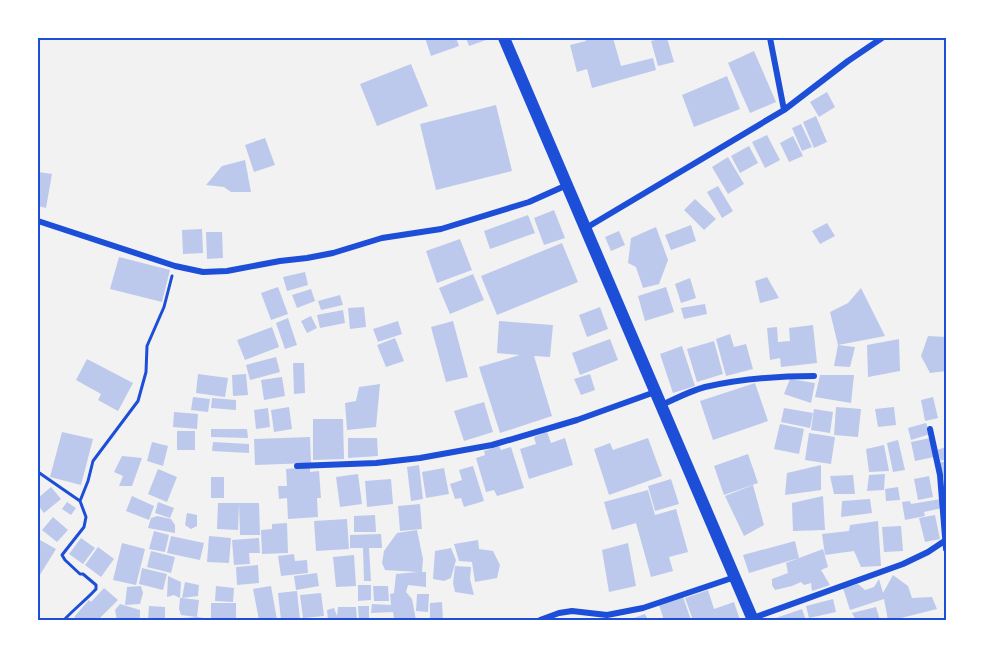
<svg xmlns="http://www.w3.org/2000/svg" width="984" height="658" font-family="Helvetica,sans-serif">
  <rect width="100%" height="100%" fill="#f2f2f2"/>
  <path fill="#bdc9ec" d="M425 38H456L459 46 431 56Z
    M466 38H488L489 39 469 46Z
    M585 38H613L621 66 653 58 656 70 592 88 587 69 577 72 570 45 586 41Z
    M663 38H667L674 62 658 66 651 41Z
    M754 51 776 102 750 113 728 63Z
    M411 64 428 106 377 126 360 84Z
    M727 76 740 109 694 127 682 95Z
    M827 92 835 107 819 117 810 102Z
    M496 105 512 171 436 190 420 124Z
    M816 116 827 142 814 148 803 122Z
    M801 124 812 147 802 151 792 128Z
    M767 135 780 160 765 168 752 142Z
    M793 136 803 156 789 162 780 143Z
    M265 138 275 165 254 172 245 145Z
    M749 146 758 163 740 173 731 156Z
    M728 157 744 184 728 194 712 167Z
    M245 160 251 192H231L224 187 206 185 222 166Z
    M38 172 52 174 46 208 38 206Z
    M718 186 733 211 722 218 707 192Z
    M695 199 716 219 704 230 684 210Z
    M554 210 565 238 544 245 534 218Z
    M528 215 535 233 490 249 484 231Z
    M827 223 835 236 820 244 812 231Z
    M691 225 696 241 671 250 665 235Z
    M656 227 668 260 659 284 643 288 636 267 628 263 631 238Z
    M202 229 203 253 183 254 182 230Z
    M619 231 625 245 611 251 605 237Z
    M206 232H222L223 258 207 259Z
    M460 239 472 270 437 283 426 251Z
    M562 243 578 282 497 315 481 276Z
    M119 257 170 270 162 302 110 289Z
    M305 272 308 285 287 291 283 277Z
    M473 274 484 300 450 314 439 288Z
    M767 277 779 298 760 303 755 281Z
    M690 278 696 298 681 303 675 284Z
    M278 287 288 314 271 320 261 293Z
    M666 287 674 312 645 321 638 296Z
    M861 288 885 336 838 345 830 312 848 303Z
    M311 289 315 301 297 308 292 295Z
    M340 295 343 305 321 310 318 301Z
    M705 304 707 314 684 319 681 308Z
    M364 307 366 327 350 329 348 308Z
    M600 307 608 329 587 337 579 315Z
    M343 310 345 323 320 328 317 315Z
    M311 316 317 328 307 333 301 321Z
    M288 318 297 345 285 349 276 323Z
    M398 321 402 334 378 342 373 329Z
    M453 321 468 377 446 382 431 327Z
    M499 321 553 325 550 357 534 356 552 416 500 433 479 367 520 355 497 353Z
    M813 325 817 363 781 367 780 358 770 360 767 328 777 327 778 342 790 341 789 328Z
    M272 327 279 347 245 360 237 340Z
    M730 334 734 347 746 344 753 369 726 376 716 339Z
    M928 336 946 337V371L930 373 921 356Z
    M395 338 404 361 386 367 377 345Z
    M610 339 618 360 580 375 572 353Z
    M899 339 900 371 868 377 867 345Z
    M714 341 723 374 697 382 687 349Z
    M838 345 855 347 850 367 834 366Z
    M682 346 695 386 673 393 660 354Z
    M276 357 280 372 250 380 246 365Z
    M87 359 133 383 118 411 98 400 101 394 76 380Z
    M293 363H304L305 393 294 394Z
    M198 374 228 378 225 397 196 393Z
    M246 374 248 395 233 396 232 375Z
    M590 374 595 390 581 395 574 379Z
    M820 375H854L851 403 815 397Z
    M282 377 285 396 264 400 261 380Z
    M790 379 815 383 811 403 784 394Z
    M755 383 768 421 713 440 700 401Z
    M380 384 376 427 347 430 345 403 356 401 359 387Z
    M193 397 210 399 208 412 191 410Z
    M933 397 938 418 925 421 921 400Z
    M212 398 236 400V410L211 408Z
    M484 402 493 432 464 441 454 411Z
    M289 407 292 429 274 432 271 410Z
    M836 407 861 409 858 437 834 435Z
    M894 407 896 425 878 427 875 409Z
    M268 408 270 427 256 429 254 410Z
    M784 408 813 413 810 428 781 422Z
    M814 409 833 412 830 433 811 430Z
    M174 412 198 414 197 429 173 427Z
    M313 419H343L344 459 313 460Z
    M926 423 930 434 911 440 908 428Z
    M780 424 804 429 799 454 774 449Z
    M211 429H247L248 438 211 437Z
    M177 431H195V450H177Z
    M62 432 93 439 81 485 50 477Z
    M547 432 551 443 565 438 573 465 529 479 520 449 536 444 534 437Z
    M809 433 835 437 831 464 805 460Z
    M310 437 311 463 255 465 254 439Z
    M348 438H377L378 456 348 458Z
    M648 438 662 476 609 495 594 449 610 443 613 450Z
    M930 438 934 457 915 461 911 442Z
    M898 440 905 470 893 472 887 443Z
    M152 442 168 446 163 466 147 461Z
    M213 442 249 444V453L212 451Z
    M884 445 889 471 869 472 866 449Z
    M499 446 501 450 511 447 524 488 497 496 494 490 486 492 476 458 485 455 484 451Z
    M946 447V459L941 461 937 450Z
    M748 454 758 483 724 495 714 466Z
    M122 456 142 458 132 486H119L123 476 114 472Z
    M946 461V478L944 479 939 463Z
    M419 465 423 499 411 501 407 467Z
    M821 465V490L785 495 787 473Z
    M473 466 484 501 464 507 461 498 455 499 450 484 462 480 459 470Z
    M310 467V472L319 471 321 498H317L318 517 288 519 287 498 279 499 278 486H287L286 469Z
    M444 468 449 494 426 498 422 472Z
    M158 469 177 477 167 502 148 494Z
    M358 474 362 504 340 507 336 477Z
    M885 474 884 490 867 491 869 475Z
    M853 475 855 494H834L830 476Z
    M929 476 933 497 918 500 914 479Z
    M211 477H224V498H211Z
    M391 479 393 504 367 507 365 481Z
    M671 479 679 504 655 511 648 486Z
    M753 485 764 525 744 536 725 496Z
    M51 487 61 499 44 513 38 505V498Z
    M898 487 900 500 886 501 885 489Z
    M648 490 655 515 676 509 688 552 669 557 673 571 651 577 636 523 612 530 604 502Z
    M132 496 154 506 149 520 126 511Z
    M823 496 825 530 793 531 792 503Z
    M870 499 872 513 841 517 842 501Z
    M941 499 942 508 924 512 925 516 905 520 902 502 910 501 911 504Z
    M67 502 76 508 71 515 62 509Z
    M158 502 174 508 170 518 155 513Z
    M218 503H239L238 530 217 529Z
    M239 503H259L260 535H240Z
    M420 504 422 529 400 531 398 506Z
    M187 513 197 515V526L191 529 185 525Z
    M375 515 376 532H354V516Z
    M935 515 940 539 925 542 919 518Z
    M157 516 171 519 175 525V533L148 528 151 518Z
    M53 517 68 530 57 542 42 530Z
    M347 519 349 549 316 551 314 521Z
    M878 521 881 566 861 567 854 551 825 555 822 534 849 531 850 525Z
    M287 523 288 553 262 554 261 530 272 529V524Z
    M901 526 903 551 884 552 882 527Z
    M417 530 423 559 422 572H426V587L408 585 406 592 412 599 416 620 394 619 393 612 371 613 372 604 391 605 390 594 394 593 396 574 418 572 385 570 382 563 384 551 397 533Z
    M154 531 169 535 165 552 149 549Z
    M381 534 382 548H369L371 581H364L363 548H350V535Z
    M171 536 204 543 200 560 167 553Z
    M209 536 231 538 229 563 207 562Z
    M81 538 95 548 83 564 69 554Z
    M259 538 260 553H249L250 564 234 565 232 540Z
    M40 540 56 549 38 578V544Z
    M478 540 479 549 493 551 500 565 497 578 475 582 472 562 459 561 454 544Z
    M795 541 799 558 823 549 828 567 821 570 830 585 812 591 811 583 804 585 801 582 792 586 775 590 772 585V579L788 573 786 563 799 558 749 573 743 555Z
    M122 543 145 549 136 585 113 580Z
    M628 543 636 586 609 592 602 550Z
    M98 547 114 559 101 577 85 565Z
    M451 548 456 560 451 578 444 581 433 579 435 551Z
    M151 551 175 557 171 573 147 567Z
    M294 554 295 561 307 560 308 573 281 576 278 556Z
    M354 555 356 586 336 587 333 557Z
    M258 565 259 583 237 585 236 567Z
    M455 566 471 567 470 579 474 595 455 592 453 583Z
    M142 568 167 574 163 590 139 584Z
    M317 573 319 586 296 590 294 576Z
    M893 575 908 586 912 598 932 597 937 609 893 620H888L884 599 850 610 843 588 858 584 865 590 874 587 879 579 883 593Z
    M168 576 181 582 180 598 174 595 167 597Z
    M185 582 199 585 198 596 182 598 199 600 197 617 181 615 179 609 180 598H182Z
    M358 585H371V600L358 601Z
    M141 586 143 593 140 604 125 605 127 587Z
    M216 586 234 588 233 602 215 601Z
    M271 586 277 620H259L253 589Z
    M373 586H388L389 601H374Z
    M104 588 118 600 98 620H78L74 617 89 600 91 602Z
    M708 590 714 609 734 602 740 620H693L685 598Z
    M297 591 300 620H281L278 593Z
    M321 593 324 616 303 618 300 595Z
    M417 594H429L428 612 416 611Z
    M683 597 691 620H664L659 605Z
    M833 599 836 612 809 618 806 606Z
    M442 602 443 620H430V603Z
    M211 603H236V618H211Z
    M120 604 140 610V617L138 620H117L115 610Z
    M149 606 165 607V620H148Z
    M358 606H369V620H359Z
    M338 607H356L357 620H328L327 610 334 608 337 616Z
    M876 607 880 620H856L852 613Z
    M802 609 806 620H773V619Z
    M645 614 648 620H628Z
    M197 617 211 619V620H176L183 618Z"/>
  <g fill="none" stroke-linecap="round" stroke-linejoin="round">
    <path stroke="#1d4ed8" stroke-width="3" d="M38 472 80 501
      M64 620C74 609 86 600 96 589V585L83 574H80L65 560 62 555 84 527 86 517 80 501 88 481 93 461 138 401 146 372 147 346 164 307 172 276"/>
    <path stroke="#1d4ed8" stroke-width="6" d="M770 38 784 110
      M38 221 175 266 203 272 227 271 280 261 307 258 333 253 382 238 441 229 529 202 567 185
      M586 228 784 110 848 61 882 38
      M661 405C675 399 690 391 705 387 741 379 778 376 814 376
      M930 429 940 475 946 549
      M297 466 376 463 420 458 492 445 577 420 655 392
      M753 618 903 564 928 552 946 540
      M540 620 559 613 572 611 607 615 643 608 735 577"/>
    <path stroke="#1d4ed8" stroke-width="12" d="M504 38 753 620"/>
  </g>
  <rect width="984" height="658" fill="none" stroke="#ffffff" stroke-width="78"/>
  <rect x="39" y="39" width="906" height="580" fill="none" stroke="#1d4ed8" stroke-width="2"/>
</svg>
